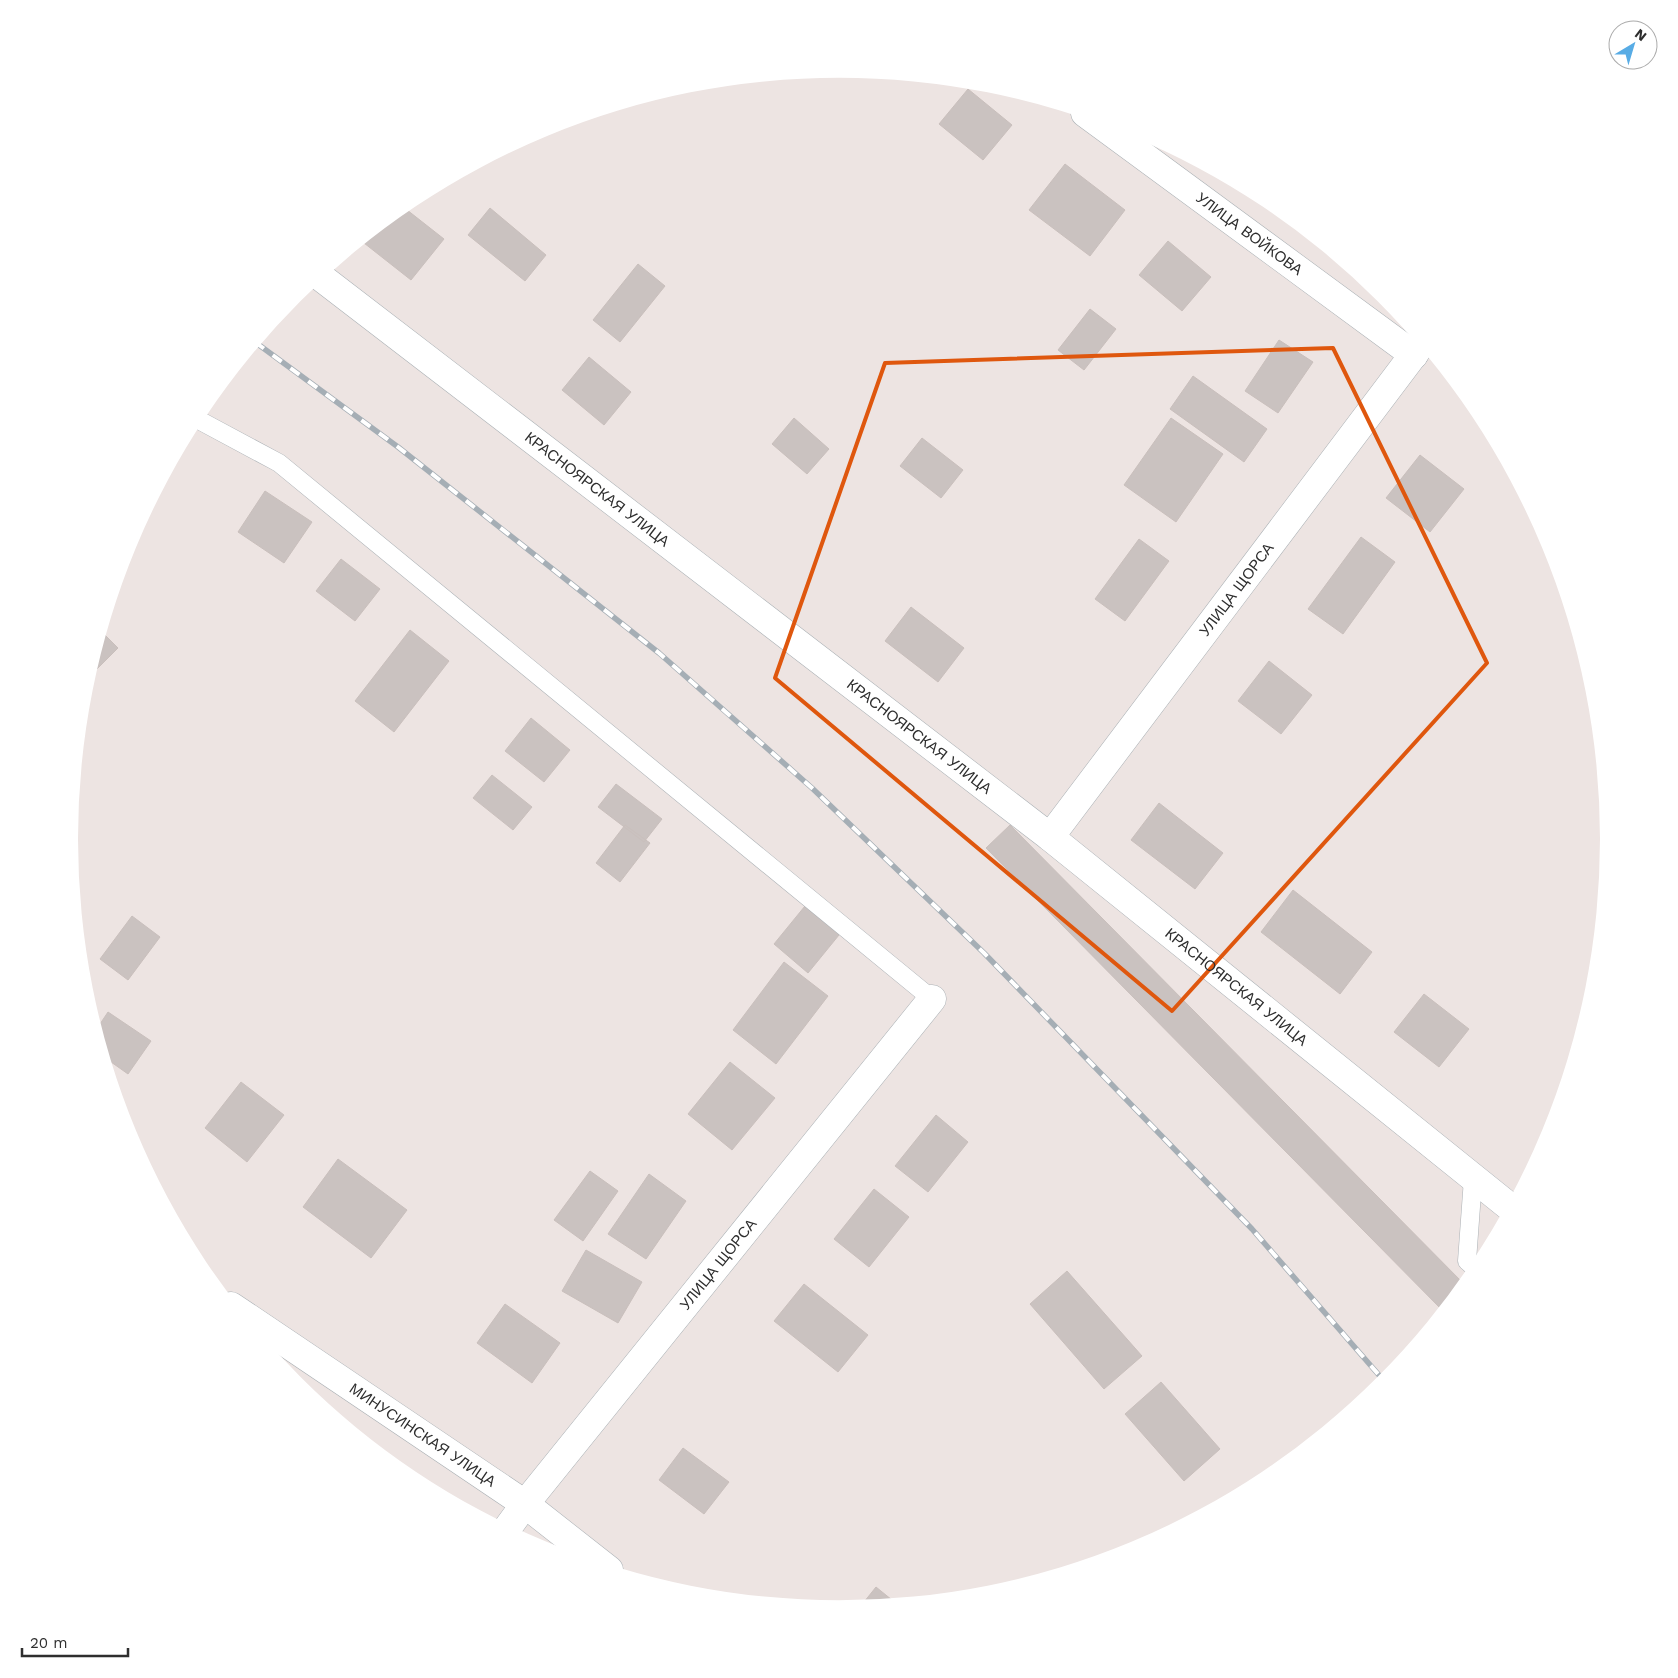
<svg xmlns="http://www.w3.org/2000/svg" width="1678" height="1678" font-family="'Work Sans',sans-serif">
  <rect width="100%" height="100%" fill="#ede4e2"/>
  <path fill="#cac2c0" stroke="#c9bfbc" d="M968 89 1012 125 983 160 939 124Z
    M1065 164 1125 210 1090 256 1029 210Z
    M402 206 444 239 411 280 364 243 379 225Z
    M490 208 546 255 525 281 468 235Z
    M1168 241 1211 277 1182 311 1139 275Z
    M638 264 665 286 620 342 593 320Z
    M1090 309 1116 329 1084 370 1058 350Z
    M1279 340 1313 362 1278 413 1245 391Z
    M589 357 631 392 604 425 562 390Z
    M1193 376 1267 429 1244 462 1170 409Z
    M794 418 829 449 807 474 772 444Z
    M1171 418 1223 454 1176 522 1124 485Z
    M922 438 963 470 941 498 900 466Z
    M1420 455 1464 489 1430 532 1386 498Z
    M265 491 312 522 284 563 238 532Z
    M1361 537 1395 562 1343 634 1308 609Z
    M1139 539 1169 561 1125 621 1095 599Z
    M341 559 380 589 355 621 316 591Z
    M911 607 964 648 938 682 885 641Z
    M410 630 449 661 394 732 355 701Z
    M101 631 118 648 96 670 91 665Z
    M1269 661 1312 695 1281 734 1238 701Z
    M531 718 570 750 544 782 505 751Z
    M492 775 532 807 513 830 473 798Z
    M616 784 662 819 644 842 598 807Z
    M1159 803 1223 853 1195 889 1131 840Z
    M625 825 650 843 620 882 596 863Z
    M1010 825 1465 1285 1443 1311 986 848Z
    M1293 890 1372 952 1340 994 1261 932Z
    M805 906 839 935 808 973 774 944Z
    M132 916 160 937 128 980 100 959Z
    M784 962 828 996 776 1064 733 1030Z
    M1424 994 1469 1029 1439 1067 1394 1032Z
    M108 1012 151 1041 128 1074 104 1057 96 1030Z
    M730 1062 775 1098 732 1150 688 1114Z
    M241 1082 284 1115 247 1162 205 1128Z
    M936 1115 968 1142 928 1192 895 1166Z
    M338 1159 407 1210 371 1258 303 1207Z
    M590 1171 618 1191 583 1241 554 1220Z
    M649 1174 686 1201 646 1259 608 1234Z
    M874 1189 909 1217 869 1267 834 1239Z
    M586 1250 642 1282 618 1323 562 1291Z
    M1067 1271 1142 1356 1104 1389 1030 1304Z
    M804 1284 868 1335 838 1372 774 1321Z
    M505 1304 560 1343 532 1383 477 1343Z
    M1161 1382 1220 1449 1184 1481 1125 1414Z
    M683 1448 729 1482 704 1514 659 1480Z
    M876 1587 897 1604 860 1607Z"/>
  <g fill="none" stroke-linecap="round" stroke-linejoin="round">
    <g stroke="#abb1b5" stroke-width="19">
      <path id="lane" d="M195 418 279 463 932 999
        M1473 1179 1467 1261 1477 1270"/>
    </g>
    <g stroke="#abb1b5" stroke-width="29">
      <g id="street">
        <path id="s1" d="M1085 113 1414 355"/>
        <path id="s2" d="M318 275 1050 837 1511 1208"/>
        <path id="s3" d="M1050 837 1423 342"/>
        <path id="s4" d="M506 1530 525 1504 932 999"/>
      </g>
    </g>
    <g stroke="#abb1b5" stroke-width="29">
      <g id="secondary">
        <path id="s5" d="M231 1306 525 1504 609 1570"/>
      </g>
    </g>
    <use href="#lane" stroke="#fff" stroke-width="18"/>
    <use href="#street" stroke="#fff" stroke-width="28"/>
    <use href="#secondary" stroke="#fff" stroke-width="28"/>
    <g stroke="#a5aeb5" stroke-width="5.5">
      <path id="rail" d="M255 342 398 447 659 653 812 788 984 953 1252 1229 1385 1382"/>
    </g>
    <use href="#rail" stroke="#fff" stroke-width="4" stroke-dasharray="11" stroke-linecap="butt"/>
  </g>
  <path fill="none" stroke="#df570e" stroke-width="4" stroke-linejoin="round" d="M1333 348 1487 663 1172 1011 775 678 885 363Z"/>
  <g text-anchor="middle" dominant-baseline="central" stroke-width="4" stroke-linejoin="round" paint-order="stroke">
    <g font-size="15" fill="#2e2e2e" stroke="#fff">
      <text stroke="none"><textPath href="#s1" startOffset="204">УЛИЦА ВОЙКОВА</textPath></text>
      <text stroke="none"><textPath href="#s2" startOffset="352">КРАСНОЯРСКАЯ УЛИЦА</textPath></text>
      <text stroke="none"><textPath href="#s3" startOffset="310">УЛИЦА ЩОРСА</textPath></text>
      <text stroke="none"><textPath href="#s2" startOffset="758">КРАСНОЯРСКАЯ УЛИЦА</textPath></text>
      <text stroke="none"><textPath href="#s2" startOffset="1162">КРАСНОЯРСКАЯ УЛИЦА</textPath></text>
      <text stroke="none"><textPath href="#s4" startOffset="340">УЛИЦА ЩОРСА</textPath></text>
      <text stroke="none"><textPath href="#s5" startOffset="231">МИНУСИНСКАЯ УЛИЦА</textPath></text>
    </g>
  </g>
  <path d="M0 0H1678V1678H0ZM78 839a761 761 0 1 1 1522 0a761 761 0 1 1-1522 0Z" fill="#fff" fill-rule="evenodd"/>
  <g transform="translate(1633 45) rotate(38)"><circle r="24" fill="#ffffff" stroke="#ababab"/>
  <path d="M0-4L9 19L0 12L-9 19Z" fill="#58ace5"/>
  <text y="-8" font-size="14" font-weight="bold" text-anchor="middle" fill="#2e2e2e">N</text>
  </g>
  <path d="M22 1648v8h106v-8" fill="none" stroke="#2e2e2e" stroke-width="2.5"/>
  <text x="30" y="1648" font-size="15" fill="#2e2e2e" stroke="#ffffff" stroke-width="4" paint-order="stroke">20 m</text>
</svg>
